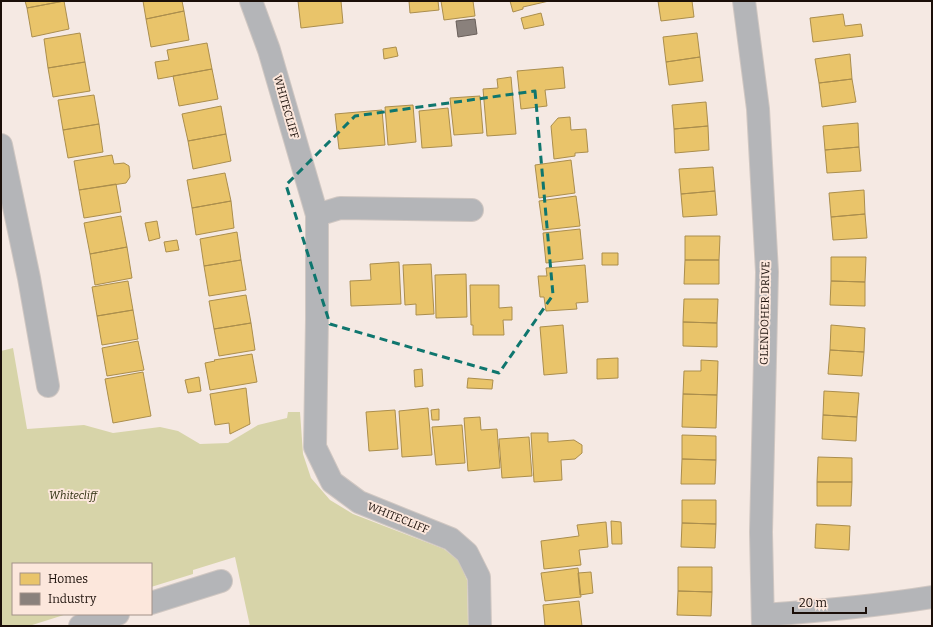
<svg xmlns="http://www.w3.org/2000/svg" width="933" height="627" font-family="Bitter,serif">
  <rect width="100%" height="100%" fill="#f5e9e3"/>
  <path fill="#d7d4a9" d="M13 348 27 429 84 425 113 433 160 427 178 431 200 444 228 443 258 425 287 418 288 412H300L303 454 311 478 330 500 353 514 444 549 459 561 467 580 468 626H250L235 557 193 570V574L151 587V564H13V614H67L29 626H1V351Z"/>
  <path fill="#e9c46a" stroke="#ab8e4d" d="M25 1H64L27 8Z
    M64 1 69 29 32 37 27 8Z
    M143 1H182L184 11 146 19Z
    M298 1H341L343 23 301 28Z
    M409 1H438L439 10 410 13Z
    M441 1H473L475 16 444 20Z
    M510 1H549L523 7V9L513 12Z
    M658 1H692L694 17 661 21Z
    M184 11 189 40 151 47 146 19Z
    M541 13 544 25 524 29 521 18Z
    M843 14 845 26 861 24 863 36 813 42 810 18Z
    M80 33 85 62 48 68 44 39Z
    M697 33 700 57 666 62 663 37Z
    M207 43 212 69 158 79 155 62 169 60 167 50Z
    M396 47 398 56 384 59 383 49Z
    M850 54 852 79 819 83 815 59Z
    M700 57 703 81 669 85 666 62Z
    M85 62 90 91 53 97 48 68Z
    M563 67 565 88 545 90 547 106 521 109 517 71Z
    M212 69 218 99 179 106 173 76Z
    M511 77 516 134 487 136 483 89 498 88 497 79Z
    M852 79 856 102 822 107 819 83Z
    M94 95 99 124 63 130 58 100Z
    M480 96 483 133 454 135 450 98Z
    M706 102 708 126 674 129 672 105Z
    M413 105 416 142 388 145 385 107Z
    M221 106 226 134 188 141 182 114Z
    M448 108 452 146 422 148 419 111Z
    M382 110 385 145 339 149 335 114Z
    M570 117 571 130 586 129 588 152 575 153V156L554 159 551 126 558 118Z
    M858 123 859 147 825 150 823 126Z
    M99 124 103 152 68 158 63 130Z
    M708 126 709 150 675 153 674 129Z
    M226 134 231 161 193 169 188 141Z
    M859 147 861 171 827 173 825 150Z
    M112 155 114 164 124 163 129 166 130 177 126 183 79 190 74 161Z
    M571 160 575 193 539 198 535 165Z
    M713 167 715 191 681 194 679 169Z
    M225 173 231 201 192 208 187 180Z
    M116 184 121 212 84 218 79 190Z
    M864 190 865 214 831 217 829 193Z
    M715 191 717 215 683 217 681 194Z
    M576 196 580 226 543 230 539 201Z
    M231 201 234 228 196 235 192 208Z
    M865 214 867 238 833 240 831 217Z
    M121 216 127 247 90 254 84 223Z
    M157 221 160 238 149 241 145 223Z
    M580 229 583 259 546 263 543 233Z
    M237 232 241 260 204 266 200 239Z
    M685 236H720L719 260H685Z
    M177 240 179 250 166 252 164 242Z
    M127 247 132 278 95 285 90 254Z
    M602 253H618V265H602Z
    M831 257H866L865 282 831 281Z
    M241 260 246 290 209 296 204 266Z
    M685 260H719V284H684Z
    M399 262 401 304 351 306 350 281 371 280 370 264Z
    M431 264 434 314 416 315V304L405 305 403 265Z
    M585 265 588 302 576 303 577 309 546 311 544 297H540L538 276H547L546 268Z
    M466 274 467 317 436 318 435 275Z
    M128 281 133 310 97 316 92 287Z
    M831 281 865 282V306L830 305Z
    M470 285H499V308L512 307V320H503L504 335H473V325H471Z
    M246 295 251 323 214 329 209 301Z
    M684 299H718L717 323 683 322Z
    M133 310 138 339 102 345 97 316Z
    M683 322 717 323V347L683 346Z
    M251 323 255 350 219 356 214 329Z
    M563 325 567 373 544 375 540 327Z
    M831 325 865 328 864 352 830 350Z
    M138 341 144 370 107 376 102 348Z
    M830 350 864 352 862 376 828 374Z
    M252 354 257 382 210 390 205 363 215 361 214 360Z
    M618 358V378L597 379V359Z
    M701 360 718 361 717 395 683 394 684 371H701Z
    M422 369 423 386 415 387 414 370Z
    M143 372 151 416 113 423 105 379Z
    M199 377 201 391 188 393 185 380Z
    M468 378 493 380 492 389 467 388Z
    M246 388 250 424 230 434 229 423 215 425 210 394Z
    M824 391 859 393 857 417 823 415Z
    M683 394 717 395 716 428 682 427Z
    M428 408 432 455 402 457 399 411Z
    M439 409V420H432L431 410Z
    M395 410 398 449 369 451 366 412Z
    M823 415 857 417 856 441 822 439Z
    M480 417 481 430 497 429 500 468 468 471 464 418Z
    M462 425 465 463 436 465 432 427Z
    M531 433H548V442L574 440 582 445V453L575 459 561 460 562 480 534 482Z
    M682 435 716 436V460L682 459Z
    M529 437 532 476 502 478 499 439Z
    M818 457 852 458V482H817Z
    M682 459 716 460 715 484H681Z
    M817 482H852L851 506H817Z
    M682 500H716V524L682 523Z
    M611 521 621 522 622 544H612Z
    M606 522 608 547 579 550 581 565 544 569 541 541 579 536 577 525Z
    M682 523 716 524 715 548 681 547Z
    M816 524 850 526 849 550 815 548Z
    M678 567H712V592L678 591Z
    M578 568 581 597 545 601 541 573Z
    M591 572 593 593 580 595 578 573Z
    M678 591 712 592 711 616 677 615Z
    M579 601 582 626H545L543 605Z"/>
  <path fill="#8a817c" stroke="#695f5a" d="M475 19 477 34 458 37 456 21Z"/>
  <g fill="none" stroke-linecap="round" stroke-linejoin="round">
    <g stroke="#d0c7c2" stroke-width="24">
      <path id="street" d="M251 1 269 50 317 215V319L315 447 332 482 359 502 451 539 467 553 479 577 480 626
        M744 1 758 109 767 272 761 532 763 626
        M1 145 29 278 48 386
        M317 215 340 208 472 210
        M151 603 221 581
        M763 615C820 611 876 606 932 597
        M80 626 118 614"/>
    </g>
    <use href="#street" stroke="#b4b5b8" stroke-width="22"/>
  </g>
  <path fill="none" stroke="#0f766e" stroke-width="3" stroke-dasharray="8 5" stroke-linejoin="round" d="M535 91 553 295 499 373 330 324 286 185 355 116Z"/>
  <g text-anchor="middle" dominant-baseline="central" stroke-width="4" stroke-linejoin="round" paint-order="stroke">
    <g font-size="11" fill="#1b0f09" stroke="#fce7dc">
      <text transform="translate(286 107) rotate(74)">WHITECLIFF</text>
      <text transform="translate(765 313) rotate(-89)">GLENDOHER DRIVE</text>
      <text transform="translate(398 518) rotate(22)">WHITECLIFF</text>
    </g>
    <g font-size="11" font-style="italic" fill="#2c2d0d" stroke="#fce7dc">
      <text x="73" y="495">Whitecliff</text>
    </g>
  </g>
  <rect width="933" height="627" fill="none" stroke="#1b0f09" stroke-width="4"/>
  <rect x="12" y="563" width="140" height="52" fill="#fce7dc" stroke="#a29188"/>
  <rect x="20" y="573" width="20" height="12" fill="#e9c46a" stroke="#a29188"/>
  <text x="48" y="583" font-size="12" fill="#1b0f09">Homes</text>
  <rect x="20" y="593" width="20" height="12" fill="#8a817c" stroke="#a29188"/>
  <text x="48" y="603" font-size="12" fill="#1b0f09">Industry</text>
  <path d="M793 607v6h73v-6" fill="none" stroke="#1b0f09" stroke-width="2"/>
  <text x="799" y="607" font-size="12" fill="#1b0f09" stroke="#fce7dc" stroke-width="3" paint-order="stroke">20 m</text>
</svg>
